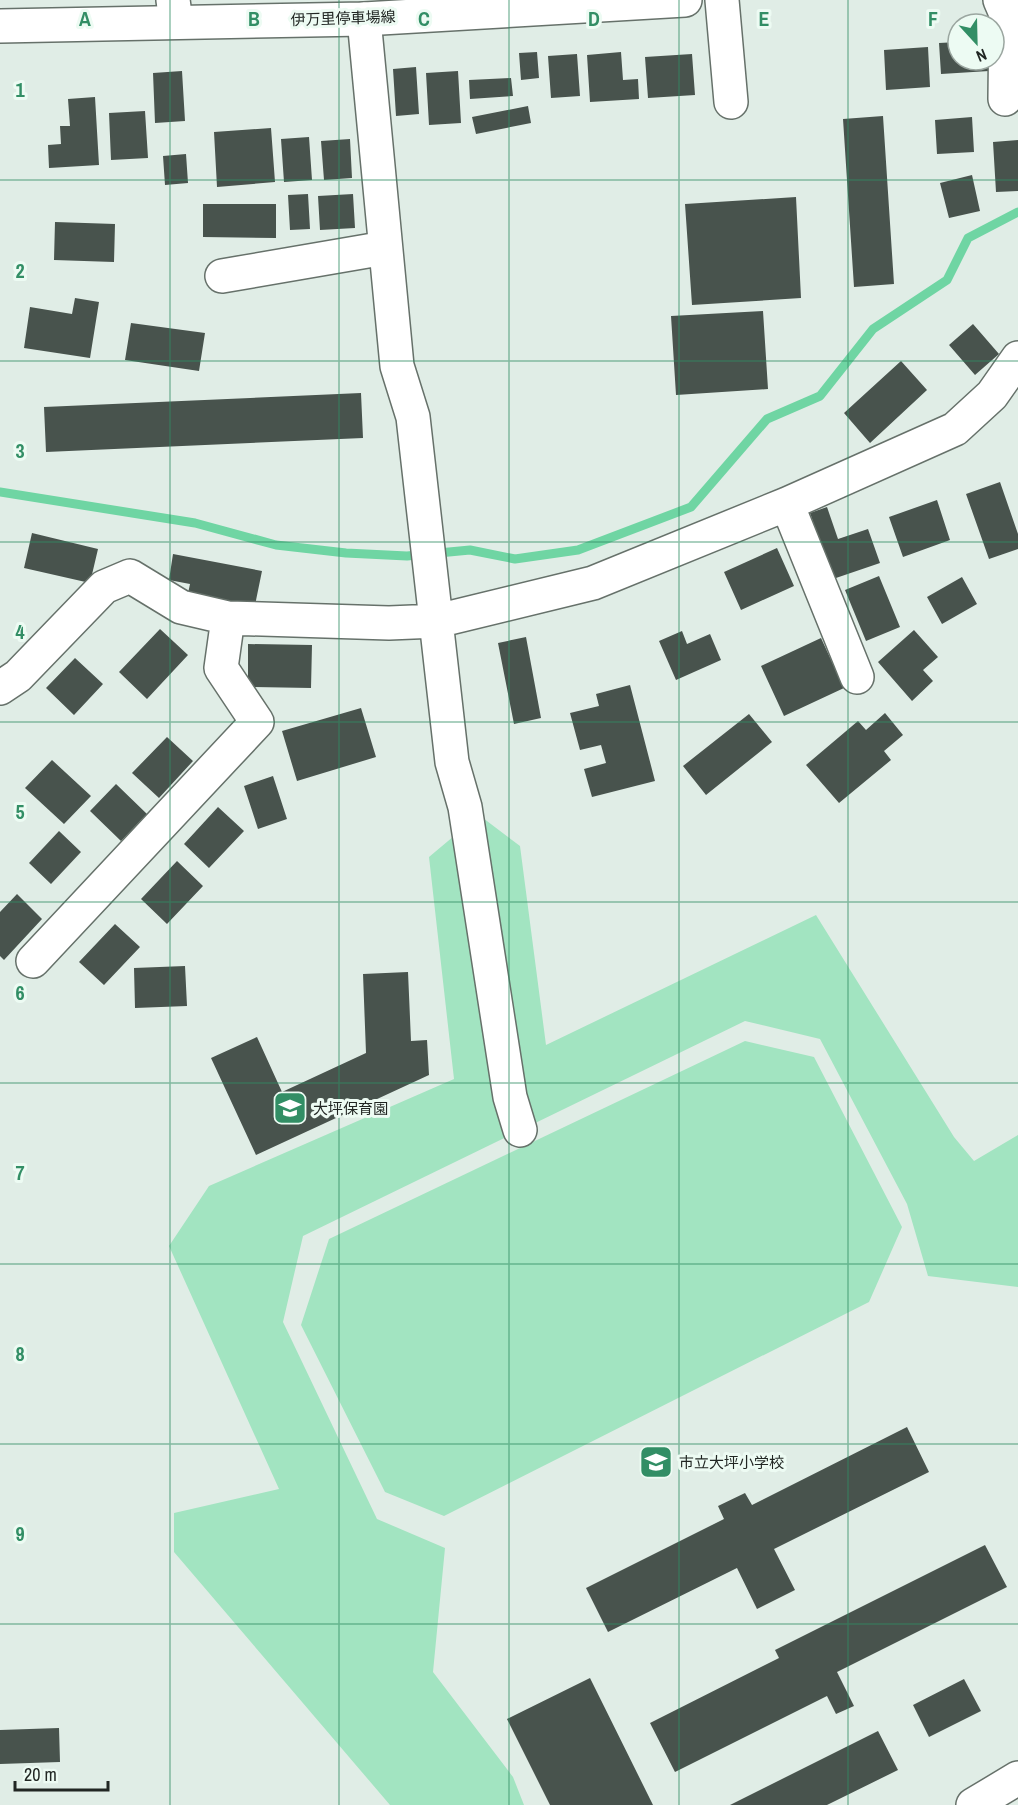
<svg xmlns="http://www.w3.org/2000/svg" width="1018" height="1805" font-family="'Archivo Narrow','Noto Sans JP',sans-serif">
  <rect width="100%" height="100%" fill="#e0ede6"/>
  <path fill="#a2e4c1" d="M479 815 520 846 546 1045 816 915 954 1137 974 1161 1018 1135V1287L928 1276 907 1204 820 1039 745 1021 303 1236 283 1322 377 1519 445 1548 433 1672 513 1777 524 1805H390L174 1552V1513L279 1489 169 1246 209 1186 454 1079 429 857Z
    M745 1041 814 1057 902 1227 869 1302 444 1516 385 1492 301 1325 329 1239Z"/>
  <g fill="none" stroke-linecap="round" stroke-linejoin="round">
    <path stroke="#6fd5a3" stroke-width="9" d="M0 492 195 523 276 545 346 553 407 556 470 550 515 559 578 550 691 507 767 419 820 396 873 329 947 280 968 238 1018 212"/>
  </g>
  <path fill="#48534d" d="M958 42V60H989V71L941 74 939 43Z
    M928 47 930 87 886 90 884 50Z
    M537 52 539 78 521 80 519 53Z
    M621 52 623 80 638 79 639 99 590 102 587 55Z
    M577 54 580 96 551 98 548 56Z
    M692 54 695 95 648 98 645 57Z
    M416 67 419 114 396 116 393 69Z
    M182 71 185 121 155 123 153 73Z
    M458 71 461 123 429 125 426 73Z
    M511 78 513 96 470 99 469 80Z
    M95 97 99 165 49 168 48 145 61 144 60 126H70L68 99Z
    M528 106 531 123 476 134 472 117Z
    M145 111 148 158 111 160 109 113Z
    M883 116 894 284 854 287 843 119Z
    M972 117 974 152 937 154 935 120Z
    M271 128 275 182 217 187 214 132Z
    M309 137 312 180 284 182 281 139Z
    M350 139 352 178 324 180 321 141Z
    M1018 140V191L996 192 993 142Z
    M186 154 188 183 165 185 163 156Z
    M972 175 980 211 949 218 940 183Z
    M308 194 310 229 290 230 288 195Z
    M353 194 355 228 320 230 318 196Z
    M796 197 801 298 692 305 685 204Z
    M203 204H276V238L203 237Z
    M55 222 115 224 114 262 54 260Z
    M75 298 99 302 90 358 24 348 30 307 72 314Z
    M763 311 768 389 676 395 671 316Z
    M131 323 205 333 199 371 125 360Z
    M973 324 999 354 975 375 949 345Z
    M901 361 927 390 870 443 844 413Z
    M361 393 363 438 46 452 44 407Z
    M1000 482 1018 534V549L989 559 966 494Z
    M937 500 950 540 903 557 889 517Z
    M827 507 838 539 868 529 880 563 833 579 810 513Z
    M32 533 98 549 90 583 24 568Z
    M777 548 794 586 741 610 724 572Z
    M173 554 262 571 254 610 187 598 190 584 169 580Z
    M879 576 900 627 866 641 845 590Z
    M962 577 977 604 942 624 927 597Z
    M160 629 188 655 147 699 119 672Z
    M914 630 938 657 923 670 933 681 912 701 878 662Z
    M682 631 687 644 710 634 721 660 676 680 659 641Z
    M526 637 541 718 514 724 498 643Z
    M821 638 844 688 784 716 761 666Z
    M248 644 312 645 311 688 248 687Z
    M75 658 103 684 74 715 46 688Z
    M630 685 655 781 592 797 584 769 606 763 601 745 580 750 570 713 599 706 596 694Z
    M361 708 376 757 297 781 282 731Z
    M885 713 903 735 884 751 891 760 839 803 806 765 858 721 866 730Z
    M749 714 772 742 706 795 683 766Z
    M167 737 193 761 159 798 132 773Z
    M52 760 91 796 64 824 25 788Z
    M273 776 287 819 258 829 244 786Z
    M116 784 147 814 121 841 90 811Z
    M218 807 244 831 209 868 184 844Z
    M59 831 81 852 51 884 29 863Z
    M177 861 203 886 167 924 141 899Z
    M17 894 42 919 4 960 0 956V912Z
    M115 924 140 947 104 985 79 962Z
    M185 966 187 1006 135 1008 134 968Z
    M408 972 411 1041 427 1040 429 1075 256 1155 211 1058 257 1037 282 1092 366 1053 363 974Z
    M907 1427 929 1472 774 1549 795 1590 757 1609 737 1568 608 1632 586 1588 724 1519 718 1506 745 1493 752 1505Z
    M985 1545 1007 1587 837 1672 854 1706 836 1714 827 1696 675 1772 650 1723 779 1658 775 1650Z
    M590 1678 653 1805H550L507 1719Z
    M964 1679 981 1711 929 1737 913 1705Z
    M59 1728 60 1762 0 1764V1730Z
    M878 1731 898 1770 827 1805H730Z"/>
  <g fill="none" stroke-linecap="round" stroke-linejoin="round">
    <g stroke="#66716a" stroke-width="36">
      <path id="street" d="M173 0 176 22
        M722 0 731 102
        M1000 0 1006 14 1005 99
        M364 19 397 366 413 417 452 762 465 807 510 1097 520 1130
        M222 276 385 248
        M787 504 857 677
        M0 688 18 676 104 587 130 576 181 607 228 618 389 623 437 621 593 583 787 504 955 429 992 395 1018 358
        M33 961 257 722 221 668 228 618"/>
    </g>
    <g stroke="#66716a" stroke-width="36">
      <path id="secondary" d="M0 26 364 19 685 0
        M973 1805 1018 1778"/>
    </g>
    <use href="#street" stroke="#fff" stroke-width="33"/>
    <use href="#secondary" stroke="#fff" stroke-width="33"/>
  </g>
  <path fill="none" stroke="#328e65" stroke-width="1.5" stroke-opacity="0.55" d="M170 0V1805M339 0V1805M509 0V1805M679 0V1805M848 0V1805M0 180H1018M0 361H1018M0 542H1018M0 722H1018M0 902H1018M0 1083H1018M0 1264H1018M0 1444H1018M0 1624H1018"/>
  <defs>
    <g id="school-square" transform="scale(1.725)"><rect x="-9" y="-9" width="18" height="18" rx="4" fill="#328e65" stroke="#edfbf3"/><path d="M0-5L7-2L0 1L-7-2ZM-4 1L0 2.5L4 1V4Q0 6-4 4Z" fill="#fff"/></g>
  </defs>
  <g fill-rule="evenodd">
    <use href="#school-square" x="290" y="1108"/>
    <use href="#school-square" x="656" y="1462"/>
  </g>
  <g text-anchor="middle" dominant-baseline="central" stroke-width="6" stroke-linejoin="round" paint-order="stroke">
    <g font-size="15" fill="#212623" stroke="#edfbf3">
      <text transform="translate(343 18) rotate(-2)">伊万里停車場線</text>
    </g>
    <g font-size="15" fill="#212623" stroke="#edfbf3" text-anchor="start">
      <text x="313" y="1108">大坪保育園</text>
      <text x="679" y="1462">市立大坪小学校</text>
    </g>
  </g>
  <g font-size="20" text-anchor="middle" font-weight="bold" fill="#328e65" stroke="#edfbf3" stroke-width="6" stroke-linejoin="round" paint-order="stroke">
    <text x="85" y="26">A</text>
    <text x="254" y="26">B</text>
    <text x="424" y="26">C</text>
    <text x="594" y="26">D</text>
    <text x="764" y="26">E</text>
    <text x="933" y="26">F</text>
    <text x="20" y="97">1</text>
    <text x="20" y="278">2</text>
    <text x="20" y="458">3</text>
    <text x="20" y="639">4</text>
    <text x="20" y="819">5</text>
    <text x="20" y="1000">6</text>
    <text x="20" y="1180">7</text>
    <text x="20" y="1361">8</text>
    <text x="20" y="1541">9</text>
  </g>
  <g transform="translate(976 42) rotate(158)"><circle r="28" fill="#edfbf3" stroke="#9ba6a0" stroke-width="1.5"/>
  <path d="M0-4.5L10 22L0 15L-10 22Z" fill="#328e65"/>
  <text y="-9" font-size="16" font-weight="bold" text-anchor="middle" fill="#212623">N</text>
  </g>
  <path d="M15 1781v9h93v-9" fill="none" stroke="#212623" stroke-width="3"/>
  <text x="24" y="1781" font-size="18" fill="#212623" stroke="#edfbf3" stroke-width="4.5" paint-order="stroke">20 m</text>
</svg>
